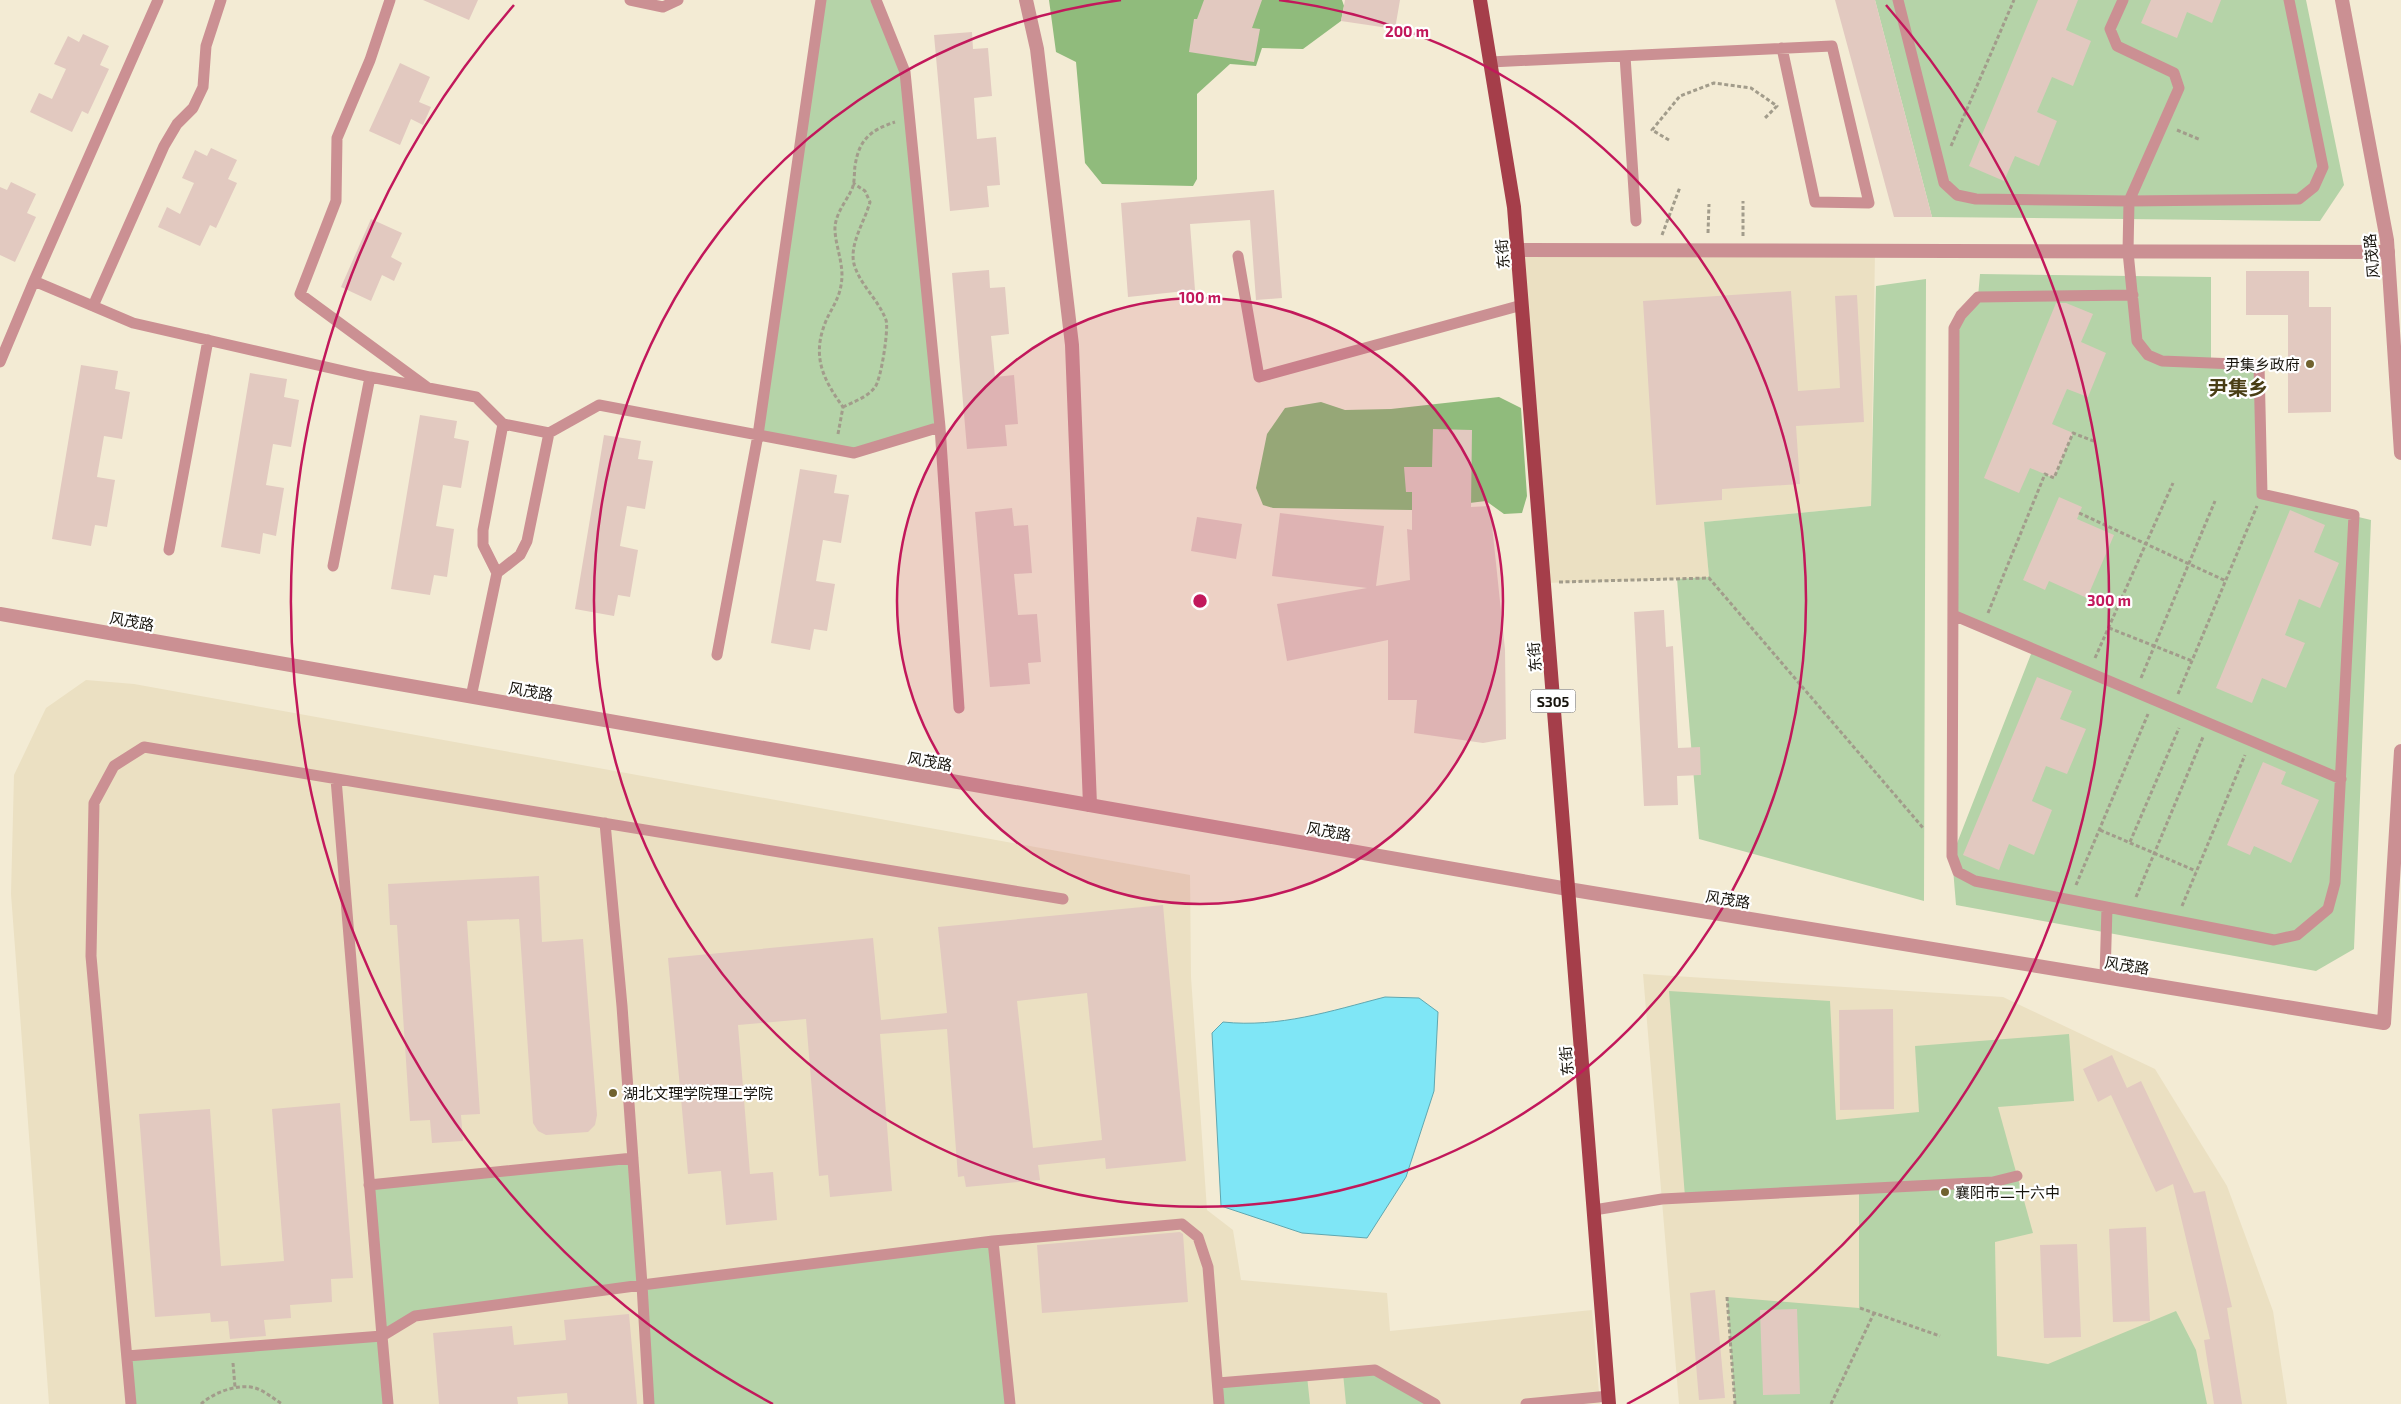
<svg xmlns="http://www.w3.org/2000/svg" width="2401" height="1404" font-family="'Exo 2','Noto Sans SC',sans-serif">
  <rect width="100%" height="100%" fill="#f3ebd4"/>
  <path fill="#ebe0c2" d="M1518 250 1875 251 1871 506 1705 522 1709 578 1544 583Z
    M86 680 134 684 1190 875 1191 977 1207 1210 1233 1230 1241 1280 1387 1293 1390 1331 1592 1310 1600 1404H49L11 894 14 775 46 708Z
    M1643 974 2003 997 2155 1069 2227 1186 2273 1311 2287 1404H1679Z"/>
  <path fill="#b5d3a8" d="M821 0H876L905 72 940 427 854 453 758 435Z
    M1875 0H2306L2344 185 2320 221 1932 217Z
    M1980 274 2211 277V363L2259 365 2262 494 2371 520 2354 949 2316 971 1956 905 1952 856 2033 649 1953 615 1954 328 1978 297Z
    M1926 279 1924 901 1699 839 1677 579 1709 577 1704 522 1871 506 1876 286Z
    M1669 991 1830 1001 1836 1120 1919 1112 1915 1046 2069 1034 2074 1101 1998 1107 2033 1233 1995 1242 1997 1356 2048 1364 2176 1311 2196 1350 2207 1404H1735L1727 1297 1859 1308V1189L1685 1197Z
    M633 1158 642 1285 993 1241 1010 1404H649L642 1286 415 1317 382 1336 388 1404H131L127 1356 382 1336 369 1185Z
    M1375 1370 1435 1404H1346L1343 1373Z
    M1307 1376 1310 1404H1219L1218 1383Z"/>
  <path fill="#90bb7c" d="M1049 0H1342L1344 6 1341 21 1303 49 1262 48 1256 66 1230 64 1197 94V179L1193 186 1102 184 1085 163 1076 62 1056 52Z
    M1499 397 1521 408 1527 496 1522 513 1504 514 1486 501 1412 510 1273 508 1263 505 1256 488 1267 434 1285 408 1321 402 1345 410 1391 409Z"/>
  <path fill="#7fe6f6" stroke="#60a7b0" d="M1385 997 1419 998 1438 1012 1434 1091 1406 1177 1367 1238 1302 1233 1221 1206 1212 1033 1223 1022C1279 1028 1331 1011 1385 997Z"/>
  <path fill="#e2c9c0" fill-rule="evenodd" d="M423 0H478L469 20Z
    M1204 0H1262L1252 28 1260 29 1254 62 1189 52 1194 19H1197Z
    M1345 0H1400L1395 29 1341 21Z
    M1835 0H1875L1932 217H1894Z
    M2038 0H2078L2066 30 2091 41 2073 86 2052 77 2037 112 2057 121 2039 166 2015 156 2004 181 1969 166Z
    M2151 0H2221L2212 23 2187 12 2177 38 2141 23Z
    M972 32 973 49 988 48 992 96 974 98 977 139 996 137 1000 185 987 186 989 207 950 211 934 35Z
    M83 34 109 46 100 65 109 69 88 114 82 111 72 132 30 112 39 93 52 99 66 69 54 64 68 36 79 42Z
    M400 63 430 77 419 102 431 107 423 125 411 119 400 145 369 131Z
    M211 148 237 160 228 179 237 183 216 228 210 225 200 246 158 227 167 207 180 214 194 183 182 178 195 150 207 156Z
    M11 182 36 194 27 213 36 217 15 262 0 255V187L7 190Z
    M1274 190 1282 298 1256 300 1250 220 1190 224 1195 290 1128 297 1121 203Z
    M371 219 402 233 391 257 402 263 394 281 382 275 371 301 341 287Z
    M989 270 990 288 1005 287 1009 334 991 336 995 377 1014 375 1018 424 1005 425 1007 446 967 449 952 273Z
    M2246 271H2309V307H2331V412L2288 413V315H2246Z
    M1791 291 1798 391 1840 388 1835 296 1857 295 1864 422 1796 426 1800 484 1722 489V500L1656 505 1643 301Z
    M2056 303H2066L2093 314 2081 342 2106 353 2088 397 2067 389 2052 424 2073 433 2054 478 2030 468 2019 493 1984 478Z
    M81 365 118 371 115 389 130 392 122 439 104 436 97 477 115 480 107 527 95 525 91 546 52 539Z
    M250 373 287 379 284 397 299 400 291 447 273 444 266 485 284 488 276 536 263 533 260 554 221 547Z
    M420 415 457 421 454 438 469 441 461 488 443 485 436 526 454 529 447 577 434 575 430 595 391 589Z
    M1433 429 1472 430 1471 507 1490 506 1505 649 1506 739 1483 743 1414 733 1417 700H1388V640L1287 661 1277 604 1367 588 1272 576 1280 513 1384 526 1376 586 1410 580 1407 529 1412 530V492H1406L1404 467H1432Z
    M604 435 641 441 638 459 653 461 645 509 627 506 620 546 638 550 630 597 618 595 614 616 575 609Z
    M800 469 837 475 834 493 849 495 841 543 823 540 816 581 835 584 827 631 814 629 810 650 771 643Z
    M2059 497 2082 507 2077 519 2114 535 2087 598 2049 581 2045 590 2023 580Z
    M1012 508 1014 526 1028 525 1032 573 1014 574 1018 615 1037 614 1041 662 1028 663 1030 684 990 687 975 512Z
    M2290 510 2325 525 2314 552 2339 563 2320 608 2299 599 2285 635 2305 643 2286 688 2262 678 2252 703 2216 688Z
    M1197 517 1242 524 1236 559 1191 551Z
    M1664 610 1666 647 1673 646 1678 748 1700 747 1701 775 1677 776 1678 805 1644 806 1634 612Z
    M2037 677 2072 691 2060 719 2086 729 2067 774 2046 766 2032 801 2052 810 2034 855 2009 844 1999 870 1963 855Z
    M2263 762 2286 772 2281 784 2319 800 2291 863 2254 846 2250 855 2227 845Z
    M539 876 542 942 583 939 597 1115 595 1125 588 1132 546 1135 538 1131 533 1123 519 919 467 921 480 1114 461 1115 463 1141 432 1143 430 1120 410 1121 397 925H390L388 884Z
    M1163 905 1186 1161 1106 1169 1105 1158 1038 1165 1040 1180 966 1187 964 1176 958 1177 947 1029 880 1034 892 1191 830 1197 828 1175 819 1176 806 1019 738 1025 750 1174 773 1172 777 1220 726 1225 721 1171 688 1174 668 958 873 938 881 1020 947 1013 938 927ZM1087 993 1102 1140 1033 1148 1017 1001Z
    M1893 1009 1894 1109 1840 1110 1839 1010Z
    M2112 1055 2127 1088 2141 1081 2194 1193 2205 1191 2232 1307 2227 1308 2242 1404H2214L2204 1340 2210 1339 2173 1184 2156 1192 2111 1095 2098 1102 2083 1069Z
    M340 1103 353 1278 331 1279 332 1302 290 1305 291 1318 264 1320 266 1336 230 1339 228 1321 211 1322 210 1313 155 1317 139 1114 210 1109 221 1266 284 1261 272 1109Z
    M2146 1227 2150 1321 2113 1322 2109 1229Z
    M1180 1232 1183 1234 1188 1302 1042 1313 1037 1245Z
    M2077 1244 2081 1337 2044 1338 2040 1245Z
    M1715 1290 1725 1398 1699 1400 1690 1293Z
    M1797 1309 1800 1394 1763 1395 1760 1310Z
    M629 1314 637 1404H568L567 1393 517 1397 518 1404H439L433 1333 512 1326 514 1345 566 1340 564 1320Z"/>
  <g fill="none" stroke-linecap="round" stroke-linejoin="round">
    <path stroke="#a29c8b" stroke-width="3" stroke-dasharray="4 2.5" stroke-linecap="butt" d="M2177 130 2201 140
      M1669 140 1652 130 1680 96 1714 83 1751 88 1777 106 1764 119
      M1951 146 2014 0
      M1708 233 1709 204
      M1662 235 1680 187
      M1743 236V201
      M843 407C853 402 868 397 875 387 881 380 889 328 886 320 878 299 860 285 854 264 849 244 865 221 870 202L865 191 853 183
      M838 434 843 407C825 382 813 360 823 329 829 309 841 301 842 276 842 260 836 246 835 231 834 215 846 202 852 189 855 182 854 173 855 166 859 139 871 130 895 122
      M2079 513 2226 581
      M1559 582 1709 578 1924 829
      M1988 613 2045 474 2054 478 2073 433 2096 442
      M2109 628 2192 661
      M2095 658 2173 483
      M2141 678 2215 501
      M2178 694 2257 506
      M2100 830 2196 871
      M2130 842 2179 728
      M2076 885 2148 714
      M2136 897 2203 737
      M2182 906 2245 755
      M1727 1297 1735 1404
      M1860 1308 1940 1336
      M233 1363 235 1387
      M201 1404C214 1392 241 1382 258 1389 266 1392 274 1399 282 1404
      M1831 1404 1874 1313"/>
    <path stroke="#cb9093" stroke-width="11" d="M158 0 34 281 133 323 370 377
      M390 0 370 60 337 138 336 201 300 294 428 388
      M630 0 663 7 678 0
      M1898 0 1944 183 1957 195 1976 199 2129 201 2299 199 2314 187 2323 167 2289 0
      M2123 0 2110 29 2117 46 2174 73 2179 88 2129 201 2128 252 2137 341 2148 355 2162 361 2259 365 2262 494 2354 515 2335 883 2328 909 2297 935 2274 940 1975 881 1958 872 1952 856 1954 328 1961 315 1978 297 2133 295
      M1625 56 1636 221
      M1490 62 1832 46 1869 203 1815 202 1782 48
      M1238 256 1259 377 1522 305
      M93 306 164 146 177 124 193 108 203 87 206 46 221 0
      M0 362 34 281
      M940 427 959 708
      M549 433 599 405 854 453 940 427 905 72 876 0
      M169 550 208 340
      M333 566 370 377 476 397 503 424
      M1953 615 2341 779
      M717 655 758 435 821 0
      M471 697 497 573 520 555 527 541 549 433 503 424 483 530V545L497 573
      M336 779 382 1336 415 1316 642 1285 622 1006 605 823
      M2105 977 2107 907
      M369 1185 633 1158
      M1594 1210 1662 1199 1993 1182 2017 1176
      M993 1241 1010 1404
      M127 1356 382 1336 388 1404
      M1218 1383 1375 1370 1435 1404
      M131 1404 91 956 94 803 114 766 144 747 1063 899
      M649 1404 642 1285 993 1241 1182 1224 1198 1237 1208 1267 1219 1404
      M1526 1404 1609 1396"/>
    <path stroke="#cb9093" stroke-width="14" d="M1026 0 1037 49 1072 345 1090 805
      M1518 250 2388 252"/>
    <path stroke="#cb9093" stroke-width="14" d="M2342 0 2387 240 2401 453
      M0 614 1568 889 2384 1023 2401 751"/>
    <path stroke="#a53e4a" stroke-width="14" d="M1480 0 1514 207 1609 1404"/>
  </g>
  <circle cx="1200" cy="601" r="303" fill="#c2185b" fill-opacity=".12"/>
  <g fill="none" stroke="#c2185b" stroke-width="2.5">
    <circle cx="1200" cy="601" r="303"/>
    <path d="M1279 0A606 606 0 1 1 1121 0"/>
    <path d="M773 1404A909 909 0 0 1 514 5M1886 5A909 909 0 0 1 1627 1404"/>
  </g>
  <g fill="#70622f" stroke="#fff" stroke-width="2">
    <circle cx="2310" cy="364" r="5"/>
    <circle cx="613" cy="1093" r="5"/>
    <circle cx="1945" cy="1192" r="5"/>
  </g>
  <g text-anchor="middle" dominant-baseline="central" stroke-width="4.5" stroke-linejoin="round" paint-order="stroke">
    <rect fill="#fff" stroke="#5d5a56" stroke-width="1" x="1530.5" y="689.5" width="45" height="23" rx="4"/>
    <g font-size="14" font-weight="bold" fill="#17140d">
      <text x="1553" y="701">S305</text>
    </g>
    <g font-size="15" fill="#17140d" stroke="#fff">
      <text transform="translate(1502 254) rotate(-95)">东街</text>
      <text transform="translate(2371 256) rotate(-95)">风茂路</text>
      <text transform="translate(132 621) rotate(10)">风茂路</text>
      <text transform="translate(1534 657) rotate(-95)">东街</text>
      <text transform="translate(531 691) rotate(10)">风茂路</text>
      <text transform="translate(930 761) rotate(10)">风茂路</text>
      <text transform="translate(1329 831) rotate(10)">风茂路</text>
      <text transform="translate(1728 899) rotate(9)">风茂路</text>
      <text transform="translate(2127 965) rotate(9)">风茂路</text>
      <text transform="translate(1566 1061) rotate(-95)">东街</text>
    </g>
    <g font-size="15" fill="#17140d" stroke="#fff" text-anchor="start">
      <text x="2300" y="364" text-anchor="end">尹集乡政府</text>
      <text x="623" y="1093">湖北文理学院理工学院</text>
      <text x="1955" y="1192">襄阳市二十六中</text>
    </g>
    <g font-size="20" font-weight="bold" fill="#493e15" stroke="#fff">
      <text x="2238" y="387">尹集乡</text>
    </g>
  </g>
  <circle cx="1200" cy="601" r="8" fill="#c2185b" stroke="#fff" stroke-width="2.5"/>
  <g font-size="15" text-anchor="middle" font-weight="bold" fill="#c2185b" stroke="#fff" stroke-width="4.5" stroke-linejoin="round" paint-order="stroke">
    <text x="1407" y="37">200 m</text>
    <text x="1200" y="303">100 m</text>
    <text x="2109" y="606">300 m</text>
  </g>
</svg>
